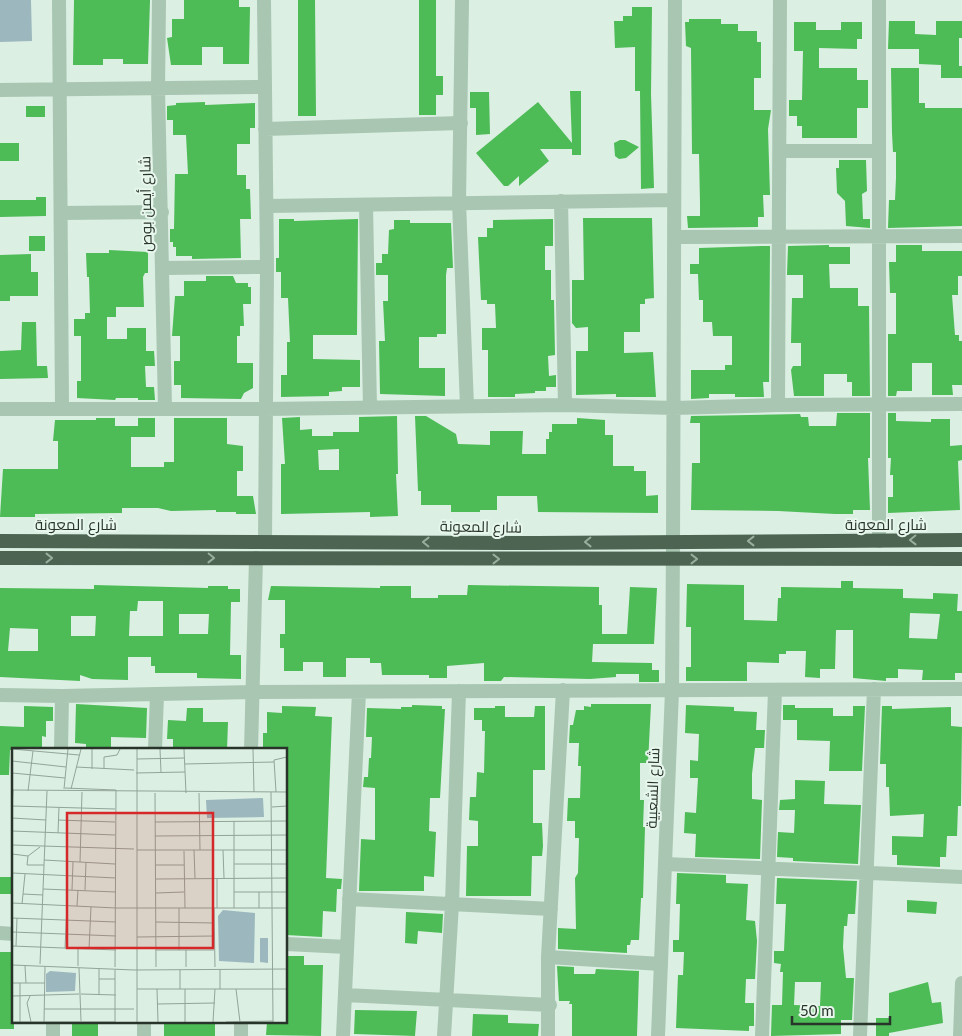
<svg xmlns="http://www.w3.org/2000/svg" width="962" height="1036" font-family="Lato,Cairo,sans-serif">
  <rect width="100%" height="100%" fill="#dbefe3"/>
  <path fill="#9cb7bd" d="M0 0H31L32 41 0 42Z"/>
  <path fill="#4dbb56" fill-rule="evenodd" d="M74 0H150L148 64H123V59H103V65H73Z
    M184 0H239V7H250L249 64H223V47H202V65H171L167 38 172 37V19H184Z
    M298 0H315L316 116H298Z
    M419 0H436V76H443V95H436V115H419Z
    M632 7H652L651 94 654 188 641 189 640 91H635V47L615 48 614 21H623V16H632Z
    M689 19H721V24H738V31H757V42H761V78H754V110H771L768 129 770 195H763L764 217H758V227L688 228 687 216H700V203L699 154H692L691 48 686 46 685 22H689Z
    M889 21H915V34L936 35V21H962V38H959V66H962V78H941V65L919 64V49H888Z
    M794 22H816V30H841V22H862V39H857V49L819 48V68H857V80H868V108H857V138H802V126H797V116H789V100H802L803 51H794Z
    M891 68H919V103H925V108H962V226L888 228 889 200H895L896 178V152H893L892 133Z
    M570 91H581V155H572V149H540L549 161 519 186V176L508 186H504L476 153 538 102 572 143Z
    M470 92H489L490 134 476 135V108H470Z
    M205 102V105L255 103V128H250V144H237V175H246V189H250L251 219H240L241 258 192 259V256H176V247H173V242H170V229H174L175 174H188L186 135H173V120H167V106L176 105V103Z
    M26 106H45V117H26Z
    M620 140H625L639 147 626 158 619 159 615 156 614 143Z
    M0 143H19V161H0Z
    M839 160H866L867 191 862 194 863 219H870V228L846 226 845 201 837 193 836 168H839Z
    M36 197H46V216L0 217V200H36Z
    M583 218H652L654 298 645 299V304H640V332H624V353L653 352 656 397H616V394L576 395V351H588V327L576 328 572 323V280H584Z
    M279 219H294V221L358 219 357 335H313V359L360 360V387H342V391L329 392V396L281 397V375H287V342H290L288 298H281V272H276V258H279Z
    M553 219V246H545V270H551V300H554L555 355 548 356 549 376 556 375V387H546V391H535V393L515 394V397H488V350H482V328H496L495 304H487V300H481L478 237H487V228H493V220Z
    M394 220H410V223H451L453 268H447L446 275V334H437V337H419V368H445V396L380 394 379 341H385L383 301H388V275H376V263H382V254H388L389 230 394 229Z
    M29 236H45V251H29Z
    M829 245V247H850V264H829L830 288H858V306H869L870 396H852V382H847V374H824V396H794L791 370 793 366H801V343H791L792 298H803V275H787L788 246Z
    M896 245H922V251H962V276H958V295H952L955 335H959V341H962V385H952L953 395H932V363H912V391H897L896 396H888V334H896V293H890L889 262H896Z
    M762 246H770L769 382H763L764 397H735V394H709V398L691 399V370H725V365H732V336H713L712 322H703V300H699L698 274H690V264H699V248Z
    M109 250 148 252V273H145L143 277 144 307H116V317H107V339H127V328H146V351H154L155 366H145L146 387H154L155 400H138V398H116L115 400 77 398V381H81V336H74V319H85V313H90L89 277H87L86 253H109Z
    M31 254V272H38V296H10V301H0V255Z
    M206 276H233L236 283H248V287H251V304H243L244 326H240V336H237V363H253V388L244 393 241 399 181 398V385H174V361H180V336H172L175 296H184V281H206Z
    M22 322H36L37 366H47L48 378 0 379V351L21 350Z
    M837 413H870V458H868L870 510H853V514H835L778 511 691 510 692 463H700V423H690L691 416 800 414 801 417H808L809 426H836Z
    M888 413H896V421L931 422V419H950V446L962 445V460L958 461 960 510 888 513V497H893V475H890L891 458H888Z
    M397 416 398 474H396L398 516 370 517V512L281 514V464H285L282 418 300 417V430L312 429V436H333V432H359V417ZM339 449V470H319L318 450Z
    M415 416H426L456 434 458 444 490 445V431H523L522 454H546V439H549V432H552V424H577V418L605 420V435H613V466H634V471H646V496L658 495V513L538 512 537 496H497V510H480V512H451V505H421V491H418Z
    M96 418H115V426H138V418H155V437H131V467H164V462H174V418H227V444L243 446V471H237V496H253L256 514H236V512H216V510L171 511 158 508H122V513L35 514V517H0L3 469H58V441H53L55 420H96Z
    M841 581H853V588L903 589V598L933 599V593L958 594 957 611H962V673H955V680H922L923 670 898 669V678H886V681L853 678V630H836L835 669H820V678L805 677 806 651H786V654H779V663L747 662V681H686V667H691V627H686L687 584 744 585V620L777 621 778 598H781V587L841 588ZM910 613 940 614 937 639 909 638Z
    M94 585 208 588V586H228V589H240V602H231L230 655H241V679L197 678V673H155V666H151V657H128V680L92 679 80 675V681L0 677V588L94 589ZM138 601H163V636H129L130 611H137ZM179 614H209L208 634H179ZM71 616H96L95 636H71ZM10 628 38 629V651H8Z
    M468 585 599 587V605H602V634H627L630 587 657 588 654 644H593L592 662 652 663V670H659V682H639V674H616V677L590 679 504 677 501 681H484V663L447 666V678H429V675H382L381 663H370V658H346V677H323V662H303V671H284V648H280V634H285V600H268L271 586 380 588V586H411V598H438V595H467Z
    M76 704 147 708 146 738 111 737V750H86V744L75 743Z
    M591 704H651L648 763H640V800H644L643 827H645L643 898H641L639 940H631L630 945H627V953L558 949V928L576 929 575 878 578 873 579 838H575V821H567L568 798H580L581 766H578L579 743H569L570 725H573L576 710H584V706L591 707Z
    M412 705 442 706V709H445L440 798H430L429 831 436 832 434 877 424 876V891H359L361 839 375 840V788L363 787 364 777H368L369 758H371L372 737H366L367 708 401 709V707H412Z
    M686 705 734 707V711L757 712 756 730H765L764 748H755L752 774V799L762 800 760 859 695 857 696 834 684 833 685 812 696 813 698 778H690V760L698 761 699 734 685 733Z
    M783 705H795V708H833V716H853V706H865L862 771H829L830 741 797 740V720H783Z
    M24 706 53 707V721H46V737L42 736V750H10L9 775H0V726L24 727Z
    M282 706 316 707 315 716 332 717 326 878 342 879 341 889H337L336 912 323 911 322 937 286 935V750H263V733H267V712L282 713Z
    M495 706H505V717H534L535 706H545V770H533V823H542L543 846 542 856H532L531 896H466L467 846H478V821L469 820 470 797H476L477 772 484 773 485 731H482V720H474V708H495Z
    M882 706H892V709L951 707V726L962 727 961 806H958L957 836H947L946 857H940V867L897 865V855H892V836L923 837 924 814 890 816 889 787H886V764H880Z
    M187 708H203V722H228L227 750H173V739H167L168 720 186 721Z
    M795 780 825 781 824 804 861 805 858 864 793 861V858L777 857 778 832 794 833 795 810H779L780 800 795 799Z
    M677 873 726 875V883L748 884 746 920 755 921 757 941 755 979H746L745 1003H754V1026H749V1031L676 1028 678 975H683L684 952H673V940H679L680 904H676Z
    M0 877H12L11 894H0Z
    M777 878 857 881 855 914H848L847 926H844L843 947 846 978H854L852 1020H841V1034L771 1036 772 1005H782L783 972H780L781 964 774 963V951H784L786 904H776ZM795 982H821L820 1006 794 1005Z
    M907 900 937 902 936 914 907 912Z
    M406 912 443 914 442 933 418 931 417 944 405 943Z
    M0 952H14V1029H0Z
    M286 956H304V965H323L321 1036 266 1035 267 1022H286Z
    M557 966 574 967V974H595L596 969 639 971 637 1036H572V1004H569L570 1001H559Z
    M928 982 932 1003 941 1002 943 1023 889 1033V1036H876V1018H889V993Z
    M355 1010 417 1011 415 1036 354 1034Z
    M473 1014 508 1015V1023L539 1024 538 1036H472Z
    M72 1022H98V1036H72Z
    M164 1022H215V1036H164Z"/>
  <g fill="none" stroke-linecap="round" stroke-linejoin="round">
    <path stroke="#a8c6b1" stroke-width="14" d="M59 0 62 407
      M159 0 158 89 165 408
      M264 0 267 267 265 540
      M462 0 459 202 467 406
      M879 0V541
      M0 90 265 87
      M265 129 461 123
      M780 151H879
      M561 201 565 405
      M366 205 370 408
      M267 206 674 200
      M61 213 162 212
      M675 237 962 236
      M162 268 267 267
      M778 405 780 0
      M0 409H265L565 405 674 408 778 405 962 404
      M673 541 675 0
      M0 695 62 696 253 692 962 689
      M61 750 62 696
      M155 750 157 694
      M251 750 256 558
      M665 864 962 877
      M349 899 551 909
      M0 933 14 934
      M286 944 347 947
      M548 957 661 964
      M345 995 550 1005
      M53 1036V1022
      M144 1036V1022
      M241 1036V1022
      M343 1036 359 692
      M444 1036 452 904 459 691
      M548 1036V957L563 690
      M762 1036 775 691
      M860 1036 874 689
      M960 1036 962 983"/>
    <path stroke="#a8c6b1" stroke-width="14" d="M658 1036 672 691 673 541"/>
    <path stroke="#4c6451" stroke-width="14" d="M0 541 536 543 962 540
      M0 558 962 559"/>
  </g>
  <defs><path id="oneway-chevron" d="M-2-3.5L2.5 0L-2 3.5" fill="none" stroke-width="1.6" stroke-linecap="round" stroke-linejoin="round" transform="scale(1.25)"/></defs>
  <g stroke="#9aae9f">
    <use href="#oneway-chevron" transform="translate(913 540) rotate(179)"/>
    <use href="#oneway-chevron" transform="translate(751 541) rotate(180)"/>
    <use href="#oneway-chevron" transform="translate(426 542) rotate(-179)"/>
    <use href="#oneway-chevron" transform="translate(588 542) rotate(179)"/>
    <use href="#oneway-chevron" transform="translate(49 558)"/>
    <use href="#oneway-chevron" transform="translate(211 558) rotate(1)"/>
    <use href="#oneway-chevron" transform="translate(496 559)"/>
    <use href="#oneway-chevron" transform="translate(694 559)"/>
  </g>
  <g text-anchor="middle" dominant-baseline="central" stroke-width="4" stroke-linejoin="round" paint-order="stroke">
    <g font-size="15" fill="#28342a" stroke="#e7f7ed">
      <text transform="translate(145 204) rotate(-91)">شارع أيمن بوص</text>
      <text x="76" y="524">شارع المعونة</text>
      <text x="886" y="524">شارع المعونة</text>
      <text transform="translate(481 526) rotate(1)">شارع المعونة</text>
      <text transform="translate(652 788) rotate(-88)">شارع الشعبية</text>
    </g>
  </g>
  <g transform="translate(12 748)">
    <rect width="275" height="275" fill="#dbefe3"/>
    <path d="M251 50 252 69 195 70 194 52ZM211 162 243 165 242 215 207 213 206 168ZM248 190H256V215L248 214ZM38 223 64 225 63 243 34 244V226Z" fill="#9cb7bd"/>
    <path fill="none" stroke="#93a499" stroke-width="1" d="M0 1 67 7M125 1V274M148 1 149 24M172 1 174 45M241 1 242 44M125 11 172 10M0 13 54 19M173 16 262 14M64 19 122 22M80 21V1M92 21V9L105 7 108 1M0 25 53 30M124 25 173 24M53 40 104 42 103 219M52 41 56 1M59 41 69 1M0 42 275 44M16 43 21 3M259 44 261 274M264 44 262 12 275 9M143 45 144 219M187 45 188 102M0 58 103 61M260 59 275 58M0 61 1 42M0 70 34 72M46 72 103 74M222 73V160M143 74 275 73M0 83 103 87M46 85 47 59M143 88 275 87M0 97 122 101M125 102H275M182 102 183 130M211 102 212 130M172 103 173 160M0 106 16 108 28 99M16 108 15 117H32M32 112 103 116M68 114 70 44M222 116H275M143 117H172M0 125 104 130M205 130V160M144 131 275 130M31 141 104 144M60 142 61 114M73 142 74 114M222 144H275M247 144V160M144 145 172 144M11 146 31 147M0 155 104 160H275M10 156 13 126M65 158 66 142M167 160V202M202 160 203 219M0 170 104 174M144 174 202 175M0 184 104 188M125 189 202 188M0 198 104 202M4 198 5 170M53 200 55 157M77 201 79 159M144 202H202M174 202V219M28 216 35 43M0 217 122 222 275 221M13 218 14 235M66 218V200M67 220 69 273M87 221V247M208 221V241M168 222V241M87 231H103M0 235H33M8 235V274M125 241H275M145 241 146 274M173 241V274M224 241 228 274M69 246 104 247M0 248 67 246M18 248 15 255 19 274M145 256 203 255M32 261H122M0 274H103M32 274 33 219M103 274V222M201 274 203 241M214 274 261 273"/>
    <path fill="#d62828" fill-opacity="0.15" stroke="#d62828" stroke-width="2.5" d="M55 65H201V200H55Z"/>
    <rect width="275" height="275" fill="none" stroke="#28342a" stroke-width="2.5"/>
  </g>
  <path d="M792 1016v8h98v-8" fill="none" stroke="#28342a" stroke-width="2.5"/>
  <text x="800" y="1016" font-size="15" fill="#28342a" stroke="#e7f7ed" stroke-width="4" paint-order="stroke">50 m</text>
</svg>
